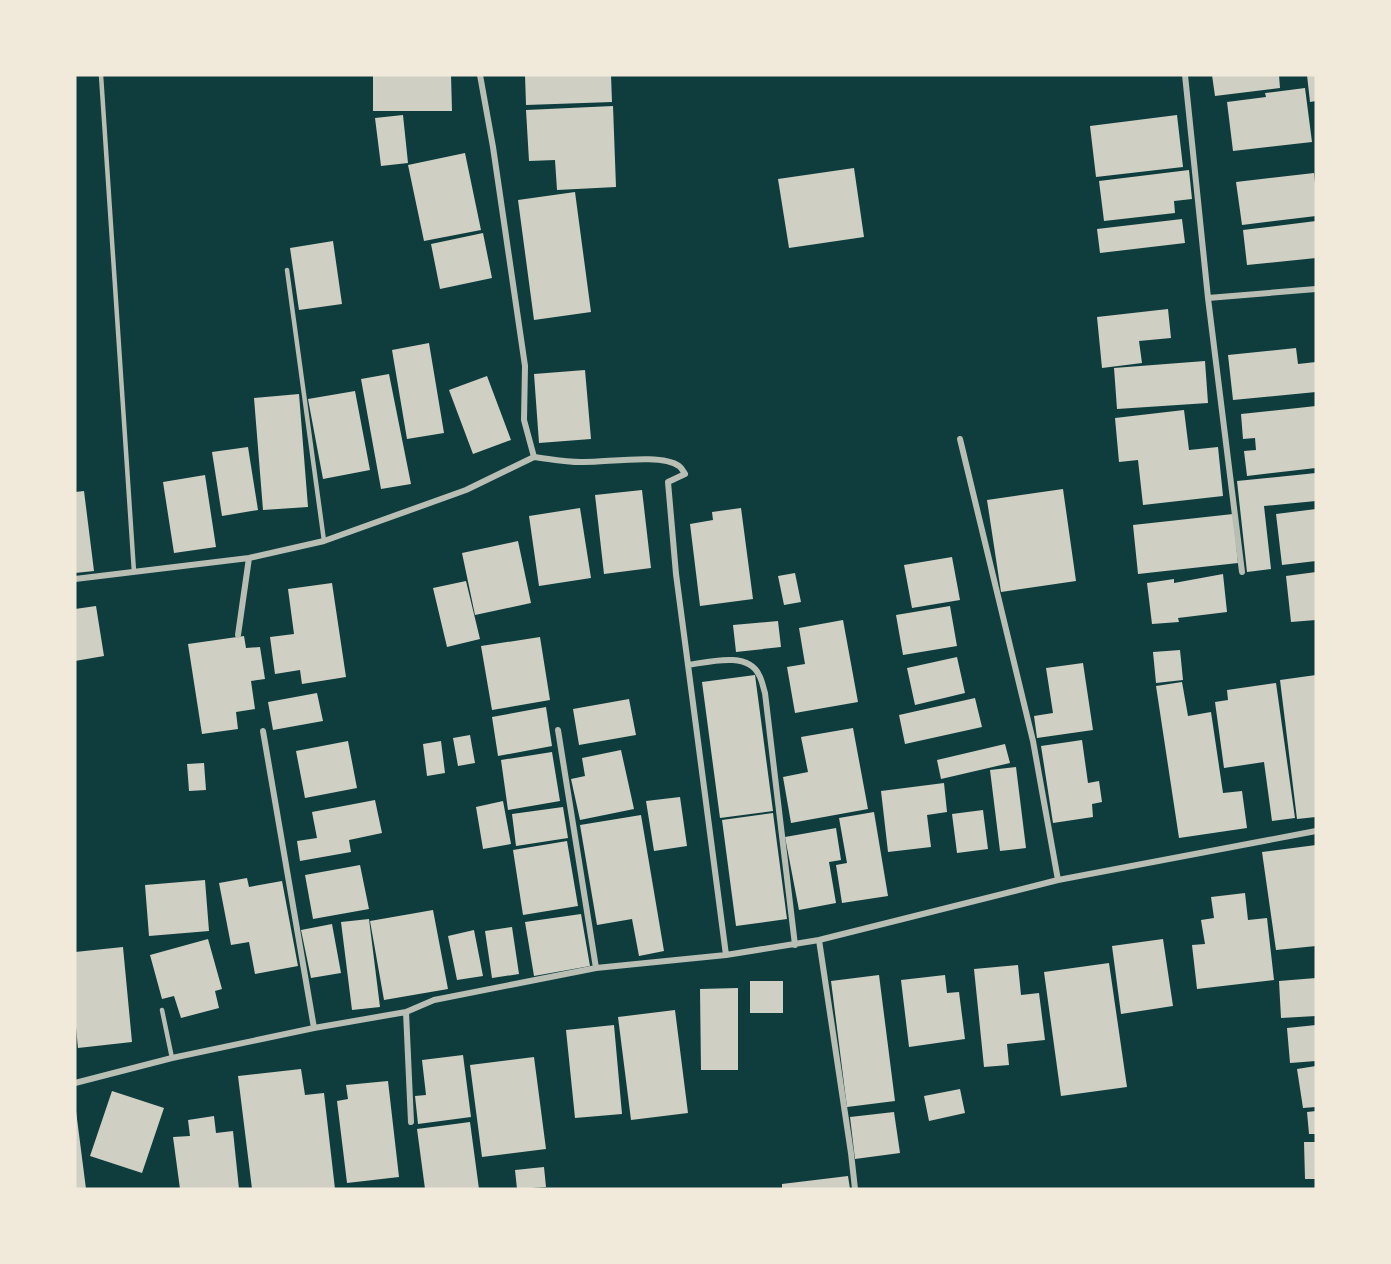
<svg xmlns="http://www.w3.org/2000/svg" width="1391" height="1264" font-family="Poppins,sans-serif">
  <rect width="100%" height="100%" fill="#0f3d3e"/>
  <path fill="#cfcfc3" d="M373 75H451L452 111H373Z
    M525 75H611L612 102 526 105Z
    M1212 75H1279L1280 88 1215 96Z
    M1307 75H1316V101L1310 102Z
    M1305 88 1312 142 1233 151 1227 102 1266 97 1265 93Z
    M613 106 616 187 557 190 555 160 529 161 526 110Z
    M403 115 408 163 381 166 375 118Z
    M1177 115 1183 167 1096 177 1090 126Z
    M465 153 481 230 424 241 408 165Z
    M854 168 864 237 789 248 778 179Z
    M1189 170 1192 199 1174 201 1175 213 1104 221 1099 181Z
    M1314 173 1316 194V216L1242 225 1236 182Z
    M575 192 591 312 534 320 518 200Z
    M1182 219 1185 243 1100 253 1097 229Z
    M1316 221V258L1247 265 1243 230Z
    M483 233 492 278 440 289 431 244Z
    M333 241 342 304 299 310 290 248Z
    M1168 309 1171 338 1139 341 1142 363 1102 368 1097 317Z
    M429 343 444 433 407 439 392 350Z
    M1296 348 1298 364 1316 362V392L1233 400 1228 355Z
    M1205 361 1208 403 1117 409 1114 368Z
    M585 370 591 439 539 443 534 374Z
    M389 374 411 484 381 489 361 379Z
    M487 376 511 440 473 454 449 390Z
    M355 391 370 470 323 479 308 399Z
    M299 394 308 507 263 510 254 398Z
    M1316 406V468L1247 476 1244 451 1256 450 1255 438 1243 439 1241 414Z
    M1184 410 1189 450 1218 447 1223 496 1143 505 1138 460 1119 462 1115 418Z
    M248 447 258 510 222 516 212 452Z
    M1316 473V501L1264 506 1271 569 1247 572 1237 481Z
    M205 475 216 547 174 553 163 482Z
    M1063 489 1076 581 1001 592 987 500Z
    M642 490 651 568 604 574 595 495Z
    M84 491 94 571 75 573V492Z
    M580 508 591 578 539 586 529 516Z
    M741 508 753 599 700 606 690 524 713 520 712 512Z
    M1316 509V561L1282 565 1276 514Z
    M1233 514 1238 563 1138 574 1133 525Z
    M518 541 531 603 475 615 462 553Z
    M952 557 960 600 912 608 904 565Z
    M1316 572V620L1291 622 1286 576Z
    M795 573 801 602 784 605 778 576Z
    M1223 574 1227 612 1178 618 1179 622 1152 624 1147 583 1174 579V583Z
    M466 581 480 639 447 647 433 588Z
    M332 583 346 677 302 684 300 670 275 674 270 637 294 634 288 589Z
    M96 606 104 656 75 661V609Z
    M950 606 957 646 903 655 896 615Z
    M843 620 858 702 795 713 787 667 805 664 799 628Z
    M778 621 781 647 736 652 733 625Z
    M244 636 246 648 260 647 265 679 251 681 255 709 236 712 238 729 202 734 188 644Z
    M540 637 550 700 492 710 481 646Z
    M1180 650 1183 680 1156 683 1153 652Z
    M957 657 965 693 915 705 907 668Z
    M1083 663 1093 730 1037 738 1034 716 1053 713 1046 668Z
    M755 675 773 811 720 818 702 682Z
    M1316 675V817L1297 819 1280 680Z
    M1182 682 1188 716 1211 712 1223 793 1242 791 1247 828 1179 838 1156 686Z
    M1276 683 1295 818 1272 821 1264 762 1224 768 1215 702 1228 700 1227 690Z
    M317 693 323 721 273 730 268 702Z
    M975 698 982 727 905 744 899 715Z
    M629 699 636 735 579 745 573 709Z
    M546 707 552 746 498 756 492 717Z
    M853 728 868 809 791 823 783 777 808 772 801 737Z
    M470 735 475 763 458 766 453 738Z
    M1082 740 1088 783 1099 781 1102 802 1092 804 1093 817 1053 823 1041 746Z
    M348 741 357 788 305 798 296 751Z
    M441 741 445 773 427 776 423 744Z
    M1005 744 1010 763 941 779 937 760Z
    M621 750 634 809 580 820 571 779 585 776 582 758Z
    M552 752 560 801 508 810 501 760Z
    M204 763 206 790 189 791 187 764Z
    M1016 767 1026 848 1000 851 990 770Z
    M944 783 947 812 927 815 931 847 888 852 881 791Z
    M680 797 687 846 654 851 646 801Z
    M375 800 382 833 349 840 351 852 300 861 297 841 317 838 312 812Z
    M503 801 511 844 483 849 476 807Z
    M563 807 568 838 516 846 512 814Z
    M983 810 988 849 957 853 952 814Z
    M874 812 888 896 842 903 836 865 847 863 839 818Z
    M773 813 787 919 736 926 722 820Z
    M641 815 664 951 639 956 632 919 597 925 580 825Z
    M836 828 841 860 829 862 836 903 799 910 785 837Z
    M567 841 578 906 523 915 513 850Z
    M1316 845V946L1276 950 1262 852Z
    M360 865 369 909 313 919 305 875Z
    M247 878 249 887 282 881 298 966 255 974 249 942 231 945 219 883Z
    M205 880 209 931 149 936 145 885Z
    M1245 893 1248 920 1267 918 1274 980 1197 989 1192 945 1205 944 1201 920 1214 918 1211 897Z
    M433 910 448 989 384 1000 370 921Z
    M581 914 590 966 534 976 525 922Z
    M369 919 380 1007 352 1010 341 922Z
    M332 924 341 973 311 978 301 930Z
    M512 927 519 974 492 978 485 931Z
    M474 930 483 976 457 980 448 936Z
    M208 939 222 989 215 991 219 1008 181 1018 174 996 162 999 150 955Z
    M1163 939 1173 1006 1121 1014 1112 946Z
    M123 947 132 1042 78 1048 75 1017V952Z
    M1109 963 1127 1087 1061 1096 1044 972Z
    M1018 965 1021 995 1039 993 1045 1040 1007 1044 1009 1065 984 1067 974 969Z
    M879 975 895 1101 847 1107 831 981Z
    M945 975 947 993 959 992 965 1039 909 1047 901 980Z
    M1316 978V1016L1281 1018 1279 981Z
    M750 981H783V1013H750Z
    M738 988V1070H701L700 989Z
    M675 1010 688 1113 631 1120 618 1017Z
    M614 1025 622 1114 575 1118 566 1030Z
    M1316 1025V1061L1290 1063 1287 1028Z
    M463 1055 471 1117 418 1124 415 1096 426 1095 422 1060Z
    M534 1057 546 1149 482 1157 470 1065Z
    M1316 1066V1107L1303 1108 1297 1069Z
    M301 1069 305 1095 324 1093 335 1189H252L238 1076Z
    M388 1081 399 1177 347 1183 337 1101 348 1099 346 1085Z
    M960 1089 965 1113 929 1121 924 1096Z
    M112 1091 164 1108 142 1173 90 1156Z
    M75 1111H76L86 1189H75Z
    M1316 1111V1134H1309L1307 1112Z
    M894 1112 900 1153 855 1159 850 1117Z
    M214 1116 216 1133 233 1131 239 1189H180L173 1137 190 1136 188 1120Z
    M470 1122 479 1189H425L417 1129Z
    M1304 1142H1316V1179H1305Z
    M544 1167 546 1187 517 1189 515 1170Z
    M848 1176 850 1189H782V1184Z"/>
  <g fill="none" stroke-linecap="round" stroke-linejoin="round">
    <path stroke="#b8beb3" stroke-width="4.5" d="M101 75 134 572
      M287 270 324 541
      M162 1010 172 1058"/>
    <path stroke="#b8beb3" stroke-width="6" d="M1185 75 1208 298 1242 572
      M1208 298 1316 289
      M960 439 1033 741 1058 880
      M534 457C550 459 566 462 581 462 604 463 661 453 679 466 682 468 683 471 685 474L668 482 676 574 688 665C709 662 748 651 759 675 762 680 763 687 765 693L795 945
      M75 579 249 558 324 541 466 490 534 457 524 420 525 366 493 147 480 75
      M238 635 249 558
      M688 665 726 955
      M558 730 596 968
      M263 731 314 1028
      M819 940 851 1153 855 1189
      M406 1012 411 1122
      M75 1083 172 1058 314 1028 406 1012 434 1000 596 968 726 955 819 940 1058 880 1316 831"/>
  </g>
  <rect width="1391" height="1264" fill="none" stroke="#f1e9da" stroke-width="153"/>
</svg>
